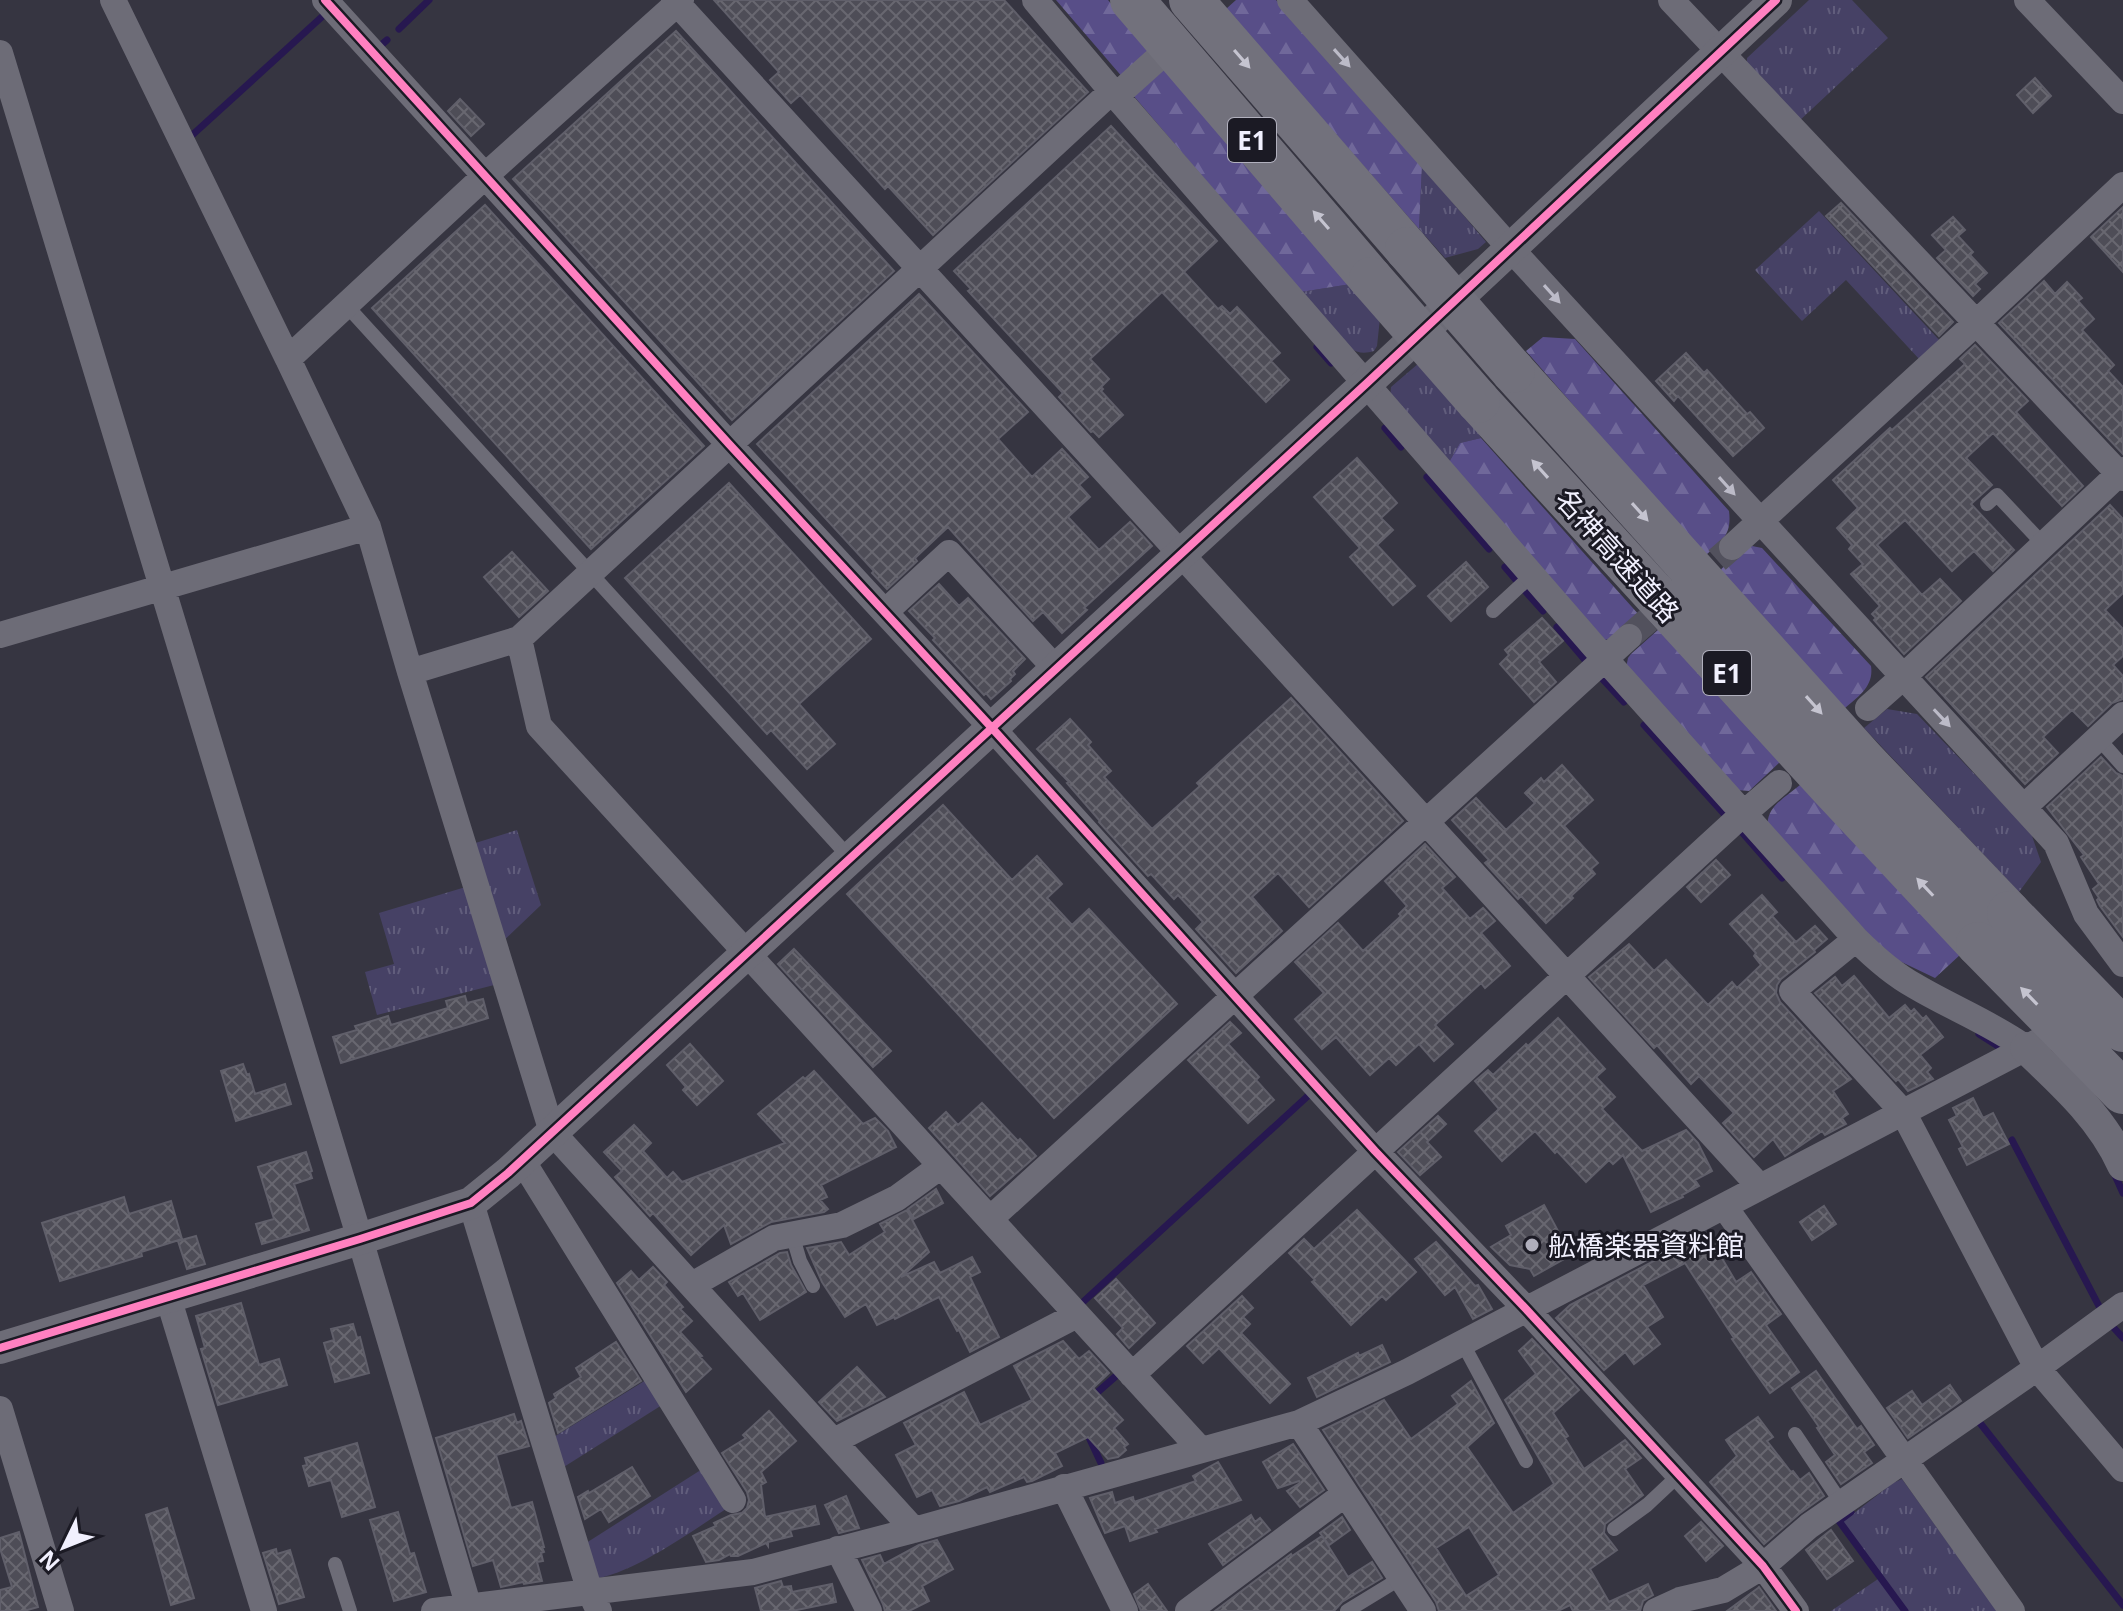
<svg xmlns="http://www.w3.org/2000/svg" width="2123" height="1611" font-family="'Open Sans','Noto Sans JP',sans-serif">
  <defs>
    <pattern id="grass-tufts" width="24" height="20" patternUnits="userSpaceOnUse" patternTransform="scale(2)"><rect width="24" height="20" fill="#464165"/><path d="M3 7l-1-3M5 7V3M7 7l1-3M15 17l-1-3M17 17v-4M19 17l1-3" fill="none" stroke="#615d7c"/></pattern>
    <pattern id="forest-firs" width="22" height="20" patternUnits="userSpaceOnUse" patternTransform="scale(2)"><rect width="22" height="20" fill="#584e88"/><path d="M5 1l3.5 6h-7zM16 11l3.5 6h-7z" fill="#70689a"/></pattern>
    <pattern id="building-cross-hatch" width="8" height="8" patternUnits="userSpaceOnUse" patternTransform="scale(2)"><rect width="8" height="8" fill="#4e4d57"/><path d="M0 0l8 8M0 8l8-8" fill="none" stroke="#686770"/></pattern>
  </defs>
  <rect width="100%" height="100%" fill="#363541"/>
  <path fill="url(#grass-tufts)" d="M1809 0H1852L1888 38 1798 122 1747 67V58Z
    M1422 166 1486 242 1478 249 1445 258 1419 229Z
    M1819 211 1941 342 1920 360 1846 280 1802 321 1755 270Z
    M1351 284 1380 318 1377 346 1374 351C1364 354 1358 353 1349 348L1301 292Z
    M1419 363 1477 430 1481 438 1460 443 1448 464 1390 398 1391 387Z
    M1887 709 1917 714 2031 833 2041 862 2019 892 1864 728Z
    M517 830 541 905 499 945 469 845Z
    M469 886 498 984 377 1015 365 972 394 964 379 913Z
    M646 1380 662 1405 559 1470 549 1440Z
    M707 1466 732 1505C696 1528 633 1575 592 1579L583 1545Z
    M1902 1479 1997 1611H1831L1878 1579 1840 1524 1893 1483Z"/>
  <path fill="url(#forest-firs)" d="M1056 0H1108L1154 53 1124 79Z
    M1236 0H1276L1422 166 1419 229 1226 9Z
    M1162 63 1351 284 1301 292 1132 94Z
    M1543 337 1575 339 1729 511C1732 535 1722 541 1705 556L1526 351Z
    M1481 438 1640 616 1618 636 1605 640 1448 464 1460 443Z
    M1752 546 1762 548 1871 666C1874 686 1859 696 1845 708L1719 571 1743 549Z
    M1659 629 1780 762 1749 791 1737 790 1626 668 1628 658 1631 654Z
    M1800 785 1961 954 1935 978 1889 956 1768 827C1765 807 1786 797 1800 785Z"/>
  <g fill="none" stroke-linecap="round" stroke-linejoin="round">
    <path stroke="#271850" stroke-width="7" d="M399 29 429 0
      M380 46 387 40
      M189 138 325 14 328 17
      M1317 347 1331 363
      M1385 428 1401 447
      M1427 477 1489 549
      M1505 567 1516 580
      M1526 592 1543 611
      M1557 627 1585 660
      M1599 675 1624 702
      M1644 725 1726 816
      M1740 830 1782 878
      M1979 1034 2001 1048
      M2012 1140 2100 1308
      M2114 1173 2123 1193
      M1083 1302 1310 1094
      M2113 1327 2123 1338
      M1092 1397 1116 1376
      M1980 1423 2123 1605
      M1087 1433 1101 1463
      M1851 1512 1839 1521 1905 1611"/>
  </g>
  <path fill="url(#building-cross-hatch)" stroke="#605f6a" stroke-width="2" fill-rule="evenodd" d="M714 0H1004L1088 92 933 235 888 186 885 189 800 95 791 103 770 80 779 72Z
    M676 31 894 271 732 420 513 179Z
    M2035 78 2051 96 2033 113 2017 95Z
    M460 99 484 124 471 136 448 111Z
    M1111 126 1217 241 1184 272 1218 309 1222 306 1230 314 1237 307 1280 353 1271 361 1289 380 1266 402 1162 292 1090 359 1109 379 1101 387 1103 389 1101 391 1123 415 1099 437 1093 431 1091 432 1059 397 1063 393 968 291 971 289 954 271Z
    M1841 203 1953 322 1939 336 1826 216Z
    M485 205 704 446 591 549 372 308Z
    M2123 207V272L2091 237Z
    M1953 217 1965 230 1958 236 1973 252 1970 255 1987 273 1975 284 1980 289 1973 296 1937 258 1946 250 1932 235Z
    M2044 281 2055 294 2067 282 2082 298 2078 301 2094 319 2082 330 2114 365 2108 371 2123 387V454L1999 323Z
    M919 294 1028 412 998 439 1032 477 1062 449 1088 477 1079 485 1090 497 1068 517 1099 550 1130 522 1152 546 1084 608 1087 610 1062 633 1043 612 1033 621 948 527 915 558 917 561 887 589 872 573 874 571 757 444Z
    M1975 345 2028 401 2016 412 2083 486 2062 506 1993 433 1966 458 1992 485 1971 504 2014 550 1993 571 1974 551 1952 571 1905 520 1877 545 1922 595 1940 579 1961 601 1904 654 1874 620 1876 618 1872 614 1880 606 1851 574 1863 564 1849 549 1852 545 1837 528 1858 508 1833 480 1890 428 1892 430 1965 364 1960 359Z
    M1686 353 1704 373 1707 370 1747 414 1750 412 1764 428 1733 456 1678 396 1674 401 1656 381Z
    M1357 458 1397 503 1381 518 1393 530 1377 545 1415 586 1393 605 1350 557 1360 548 1314 497Z
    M729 483 871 639 799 704 835 744 807 769 771 730 767 734 625 578Z
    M2110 505 2123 519V593L2105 610 2123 629V656L2113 665 2123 676V699L2112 703 2088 726 2072 710 2043 737 2058 753 2025 784 1926 677Z
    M512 552 548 591 519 617 484 577Z
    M1466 562 1488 587 1451 621 1428 596Z
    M939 584 959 606 968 598 1025 659 1013 671 1015 674 1010 679 1011 681 991 699 986 693 984 695 933 640 935 638 909 611Z
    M1542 618 1563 641 1539 662 1556 682 1534 702 1500 664 1509 655 1505 650Z
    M1291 698 1403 821 1309 907 1278 873 1252 897 1282 931 1236 973 1196 929 1203 922 1178 895 1174 899 1151 874 1148 876 1099 822 1100 821 1067 783 1069 782 1037 749 1070 719 1091 742 1088 745 1111 771 1104 777 1152 829 1200 786 1197 783Z
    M2101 757 2116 773 2123 776V937L2100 906 2097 900 2099 898 2093 889 2099 884 2081 857 2084 855 2047 807Z
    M1562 765 1593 800 1564 826 1598 863 1591 869 1595 874 1571 896 1573 898 1546 923 1521 896 1518 899 1485 863 1489 860 1452 820 1476 798 1506 830 1535 803 1525 793 1541 778 1544 782Z
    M943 805 1012 880 1037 856 1062 884 1047 898 1072 925 1089 909 1177 1004 1054 1118 847 894Z
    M1425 844 1455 877 1442 888 1470 919 1483 908 1495 921 1481 933 1510 966 1485 988 1481 983 1435 1025 1453 1044 1434 1061 1419 1044 1396 1065 1389 1058 1370 1075 1336 1037 1322 1049 1295 1019 1324 993 1295 962 1338 923 1363 951 1401 916 1399 914 1407 906 1385 881Z
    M1716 860 1730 875 1701 902 1687 887Z
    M1762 895 1777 912 1772 916 1796 942 1815 926 1827 939 1814 950 1815 952 1781 979 1777 985 1776 993 1780 1002 1851 1079 1833 1091 1848 1114 1842 1118 1846 1124 1825 1135 1822 1131 1785 1156 1773 1139 1754 1157 1723 1123 1734 1113 1699 1076 1691 1084 1657 1045 1654 1048 1589 977 1629 944 1654 971 1666 960 1708 1005 1732 982 1737 988 1761 965 1754 956 1756 953 1730 924Z
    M794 949 891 1051 873 1067 778 964Z
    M1854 976 1889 1018 1905 1005 1911 1012 1914 1009 1923 1019 1926 1016 1943 1037 1920 1055 1931 1068 1927 1072 1933 1079 1908 1091 1898 1079 1896 1081 1815 993 1835 977 1842 986Z
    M465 996 467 1003 483 999 488 1018 341 1063 333 1037 357 1030 355 1026 388 1016 391 1025 448 1008 446 1001Z
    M1558 1018 1605 1069 1596 1077 1615 1097 1602 1109 1642 1151 1686 1130 1698 1143 1712 1171 1695 1180 1699 1186 1682 1195 1683 1197 1651 1212 1623 1155 1613 1164 1609 1160 1586 1182 1557 1151 1555 1153 1535 1131 1502 1161 1475 1131 1499 1109 1475 1081 1488 1070 1493 1075 1526 1044 1528 1046Z
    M1230 1022 1241 1033 1228 1044 1259 1077 1256 1080 1274 1100 1248 1123 1188 1060Z
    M690 1044 723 1081 697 1105 683 1090 686 1087 667 1065Z
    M243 1064 247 1075 249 1074 255 1094 285 1084 291 1104 236 1121 221 1071Z
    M814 1071 863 1124 875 1118 888 1131 896 1147 821 1185 827 1197 820 1200 828 1209 824 1212 771 1222 731 1244 724 1225 691 1255 653 1213 650 1216 615 1177 622 1171 604 1152 634 1125 651 1143 643 1151 667 1178 673 1172 682 1182 785 1143 758 1114 803 1077 805 1079Z
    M1973 1098 1983 1118 1993 1113 2009 1144 1967 1165 1959 1149 1963 1147 1949 1120 1957 1116 1953 1108Z
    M982 1103 1018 1141 1020 1139 1036 1156 990 1196 929 1128 946 1112 958 1125Z
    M1438 1116 1446 1124 1427 1142 1441 1157 1420 1175 1398 1152Z
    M306 1152 312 1171 310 1172 312 1178 294 1184 309 1230 262 1244 256 1224 274 1219 258 1167Z
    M936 1189 943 1203 914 1219 908 1209Z
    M124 1197 129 1214 171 1201 182 1239 141 1252 142 1256 60 1281 42 1223Z
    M1544 1205 1571 1255 1534 1276 1530 1269 1510 1265 1491 1247 1511 1235 1506 1226Z
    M1824 1206 1836 1224 1812 1240 1800 1222Z
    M907 1210 929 1252 901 1277 934 1262 940 1273 972 1257 980 1272 970 1277 999 1337 970 1352 959 1330 957 1331 939 1297 895 1319 894 1317 877 1325 866 1304 845 1317 822 1282 807 1248 841 1242 849 1255 885 1232 880 1224Z
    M1357 1210 1416 1272 1386 1300 1382 1296 1351 1325 1312 1282 1315 1280 1289 1253 1304 1239 1314 1249Z
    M1707 1233 1736 1282 1751 1272 1781 1314 1766 1325 1799 1372 1770 1393 1732 1339 1734 1338 1685 1263 1643 1285 1663 1317 1647 1327 1660 1344 1634 1364 1625 1352 1604 1370 1556 1318 1570 1305Z
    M196 1236 205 1264 187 1269 178 1241Z
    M1436 1242 1475 1286 1478 1285 1492 1309 1473 1319 1455 1287 1445 1295 1415 1259Z
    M787 1252 791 1265 806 1292 760 1320 743 1293 738 1296 729 1282 780 1253Z
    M653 1267 667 1282 664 1285 683 1307 680 1309 692 1321 680 1332 702 1356 700 1357 711 1369 686 1392 617 1283 631 1271 639 1280Z
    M1116 1279 1155 1323 1129 1348 1117 1334 1123 1328 1095 1298Z
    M1242 1296 1253 1308 1243 1317 1250 1324 1241 1333 1290 1384 1270 1403 1219 1348 1203 1363 1187 1346Z
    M241 1303 259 1365 279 1359 287 1385 218 1405 201 1349 205 1348 196 1316Z
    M353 1324 357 1338 360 1337 369 1373 335 1382 324 1343 334 1340 331 1329Z
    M1532 1339 1579 1390 1553 1413 1568 1436 1565 1438 1584 1469 1625 1440 1641 1458 1625 1469 1643 1495 1605 1524 1604 1533 1617 1550 1590 1569 1609 1602 1648 1584 1653 1595 1643 1601 1640 1611H1573L1570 1605 1558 1611H1439L1436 1602 1323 1430 1384 1400 1411 1439 1458 1404 1452 1396 1471 1381 1494 1423 1467 1447 1513 1513 1554 1484 1505 1400 1536 1374 1519 1351ZM1469 1527 1499 1575 1466 1596 1436 1548Z
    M1063 1341 1079 1359 1089 1351 1109 1373 1093 1388 1123 1420 1114 1428 1128 1444 1124 1447 1126 1450 1118 1457 1108 1459 1088 1437 1055 1453 1062 1466 1032 1481 1027 1482 1024 1477 990 1492 987 1487 959 1501 940 1506 932 1490 917 1497 896 1455 916 1445 904 1423 964 1392 980 1425 1032 1400 1014 1366Z
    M616 1342 641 1381 558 1433 549 1403 556 1398 554 1394 581 1377 576 1368Z
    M1382 1345 1390 1362 1317 1397 1308 1378 1358 1353 1359 1356Z
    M857 1367 885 1397 837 1421 819 1402Z
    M1816 1371 1857 1429 1861 1426 1874 1445 1864 1452 1872 1463 1841 1484 1826 1462 1835 1455 1817 1428 1819 1427 1792 1388Z
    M1950 1385 1961 1401 1908 1438 1887 1408 1912 1391 1922 1405Z
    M769 1411 796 1441 761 1472 766 1482 761 1485 765 1517 815 1506 819 1524 790 1530 792 1536 768 1542V1546L766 1543 738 1556H731L730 1554 719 1560 706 1562 693 1536 716 1526 714 1523 731 1515 742 1513 747 1508 749 1500 747 1492 722 1453 746 1438 743 1435Z
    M514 1414 517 1423 521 1421 529 1446 496 1455 511 1508 532 1502 544 1547H542L544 1552 541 1553 543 1561 537 1562 542 1581 524 1584 523 1582 501 1587 493 1560 473 1566 436 1438Z
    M1758 1417 1773 1437 1767 1441 1791 1472 1793 1471 1800 1480 1809 1473 1824 1496 1799 1514 1764 1544 1710 1482 1737 1456 1726 1440Z
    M357 1443 375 1507 342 1517 331 1480 309 1486 303 1466 307 1465 305 1458Z
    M1293 1444 1324 1490 1300 1507 1287 1491 1300 1483 1299 1481 1278 1488 1263 1462Z
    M1218 1462 1241 1500 1155 1529 1157 1532 1130 1541 1125 1526 1105 1533 1090 1498 1112 1492 1115 1503 1133 1497 1134 1502 1196 1481 1193 1476Z
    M632 1467 650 1496 609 1522 601 1509 585 1519 578 1497 588 1491 589 1493Z
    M846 1496 859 1528 839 1533 825 1505Z
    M167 1508 194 1598 171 1605 146 1515Z
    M398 1512 410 1554 414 1553 426 1592 394 1601 370 1520Z
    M1251 1515 1255 1522 1260 1518 1270 1530 1223 1565 1209 1544Z
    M1342 1517 1350 1530 1329 1545 1320 1533Z
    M1701 1522 1723 1546 1706 1561 1685 1536Z
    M1831 1530 1853 1561 1827 1579 1806 1550Z
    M19 1532 38 1607 24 1611H0V1590L12 1587 0 1548V1538Z
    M1322 1536 1348 1577 1372 1562 1382 1578 1342 1602 1334 1611H1215L1291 1554 1292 1556Z
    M937 1540 953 1569 922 1586 929 1601 909 1611H885L883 1604 862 1560 880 1555 884 1564 919 1545Z
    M276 1549 277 1554 290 1550 304 1597 279 1604 263 1553Z
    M781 1581 783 1587 791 1586 792 1592 832 1584 836 1602 792 1611H761L755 1588Z
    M1148 1584 1167 1611H1141L1134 1594Z
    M1759 1587 1776 1611H1727L1758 1588Z"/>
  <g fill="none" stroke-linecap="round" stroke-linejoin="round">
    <path stroke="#52515d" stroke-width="26" stroke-dasharray="26 13" stroke-linecap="butt" d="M1629 637 1732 547"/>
    <path stroke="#6d6c77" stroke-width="14" d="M346 305 850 858
      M1987 504 1997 495 2044 545
      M1493 611 1532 575
      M2098 738 2123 766
      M792 1234 800 1261 813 1286
      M1462 1342 1526 1461
      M1795 1434 1842 1504
      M1614 1529 1647 1505 1679 1475
      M335 1564 350 1611
      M1347 1611 1401 1578"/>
    <path stroke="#6d6c77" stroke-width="26" d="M113 0 288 359
      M325 0 729 444 992 728 1375 1151 1526 1309 1763 1566 1796 1611
      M674 0 1760 1187
      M681 0 485 176 288 359 368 527 410 672 552 1132 914 1530
      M1035 0 1116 96 1605 659 1856 939C1874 957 1893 974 1915 986 1952 1008 1991 1023 2026 1048
      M1290 0 1511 249 2056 843 2086 914 2123 964
      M1671 0 2123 478
      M2027 0 2123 101
      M0 53 360 1239 470 1611
      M1112 91 519 639 539 726 1201 1450
      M1116 96 1156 60
      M1732 547 1976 323 2123 185
      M885 612 949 553 1056 669
      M0 635 368 527
      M410 672 519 639
      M1868 708 1903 677 2123 470
      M2024 807 2123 715
      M1856 939 1792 991 1903 1112 2037 1368 2123 1469
      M522 1160 733 1500
      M471 1203 590 1592 599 1611
      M1724 1206 2012 1611
      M990 1219 1629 637
      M692 1285 774 1238 842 1225 897 1198 941 1166
      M168 1297 264 1611
      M1132 1375 1743 814 1779 783
      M0 1409 61 1611
      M1299 1423 1423 1611
      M834 1441 1077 1315
      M1064 1487 1125 1611
      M838 1549 869 1611
      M434 1611 753 1572 914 1530 1299 1423 1407 1372 2043 1039
      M1188 1611 1345 1494
      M1656 1611 1680 1600 1723 1590 1763 1566 1809 1526 2037 1368 2123 1305"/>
    <path stroke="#6d6c77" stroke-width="32" d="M2026 1048C2063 1083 2102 1118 2123 1165
      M0 1348 360 1239 471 1203 508 1173 1367 383 1776 0"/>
    <path stroke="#72717c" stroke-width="44" d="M1132 0 1371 279
      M1191 0 1407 249
      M1513 371 1864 761 2009 913
      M1478 401 1831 787 1978 944"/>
    <path stroke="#72717c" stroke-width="44" d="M1407 249 1513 371
      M1371 279 1478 401
      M2009 913 2123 1030
      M1978 944 2123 1092"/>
    <g stroke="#1b1a24" stroke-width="13">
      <path id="cycleway" d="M325 0 729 444 992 728 1375 1151 1526 1309 1763 1566 1796 1611
        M0 1348 360 1239 471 1203 508 1173 1367 383 1776 0"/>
    </g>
    <use href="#cycleway" stroke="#ff80c0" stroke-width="8"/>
  </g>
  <defs><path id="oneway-solid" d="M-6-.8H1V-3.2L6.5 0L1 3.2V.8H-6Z" transform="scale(2)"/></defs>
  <g fill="#bcbbc8">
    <use href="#oneway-solid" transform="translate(1342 58) rotate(48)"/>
    <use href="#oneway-solid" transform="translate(1552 294) rotate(48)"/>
    <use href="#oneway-solid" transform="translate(1727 486) rotate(48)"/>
    <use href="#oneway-solid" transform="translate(1942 718) rotate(47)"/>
  </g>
  <g fill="#c5c4d0">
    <use href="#oneway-solid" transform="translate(1242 59) rotate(49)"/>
    <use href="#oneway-solid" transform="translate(1321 220) rotate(-131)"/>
    <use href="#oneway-solid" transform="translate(1540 469) rotate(-132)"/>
    <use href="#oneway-solid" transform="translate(1640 512) rotate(48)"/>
    <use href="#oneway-solid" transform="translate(1814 705) rotate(48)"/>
    <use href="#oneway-solid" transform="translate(1925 887) rotate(-133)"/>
    <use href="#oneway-solid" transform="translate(2029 996) rotate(-134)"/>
  </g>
  <circle fill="#b0afbc" stroke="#1b1a24" stroke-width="3" cx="1532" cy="1245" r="8"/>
  <g text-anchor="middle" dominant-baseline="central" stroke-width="6" stroke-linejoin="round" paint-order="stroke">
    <g fill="#1b1a24" stroke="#b1b0bd" stroke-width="2">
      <rect x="1228" y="118" width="48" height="44" rx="6"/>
      <rect x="1703" y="651" width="48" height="44" rx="6"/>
    </g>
    <g font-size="26" font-weight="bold" fill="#f1f0fe">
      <text x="1252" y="140">E1</text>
      <text x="1727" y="673">E1</text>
    </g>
    <g font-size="28" fill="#f1f0fe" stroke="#1b1a24">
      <text transform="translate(1618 555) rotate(48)">名神高速道路</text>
    </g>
    <g font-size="28" fill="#f1f0fe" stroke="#1b1a24" text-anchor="start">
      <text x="1548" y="1245">舩橋楽器資料館</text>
    </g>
  </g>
  <g transform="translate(64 1547) rotate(227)" stroke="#1b1a24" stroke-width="6" paint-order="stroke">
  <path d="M0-6L14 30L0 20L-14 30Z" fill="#f1f0fe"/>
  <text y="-12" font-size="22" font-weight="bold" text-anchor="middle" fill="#f1f0fe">N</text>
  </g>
</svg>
